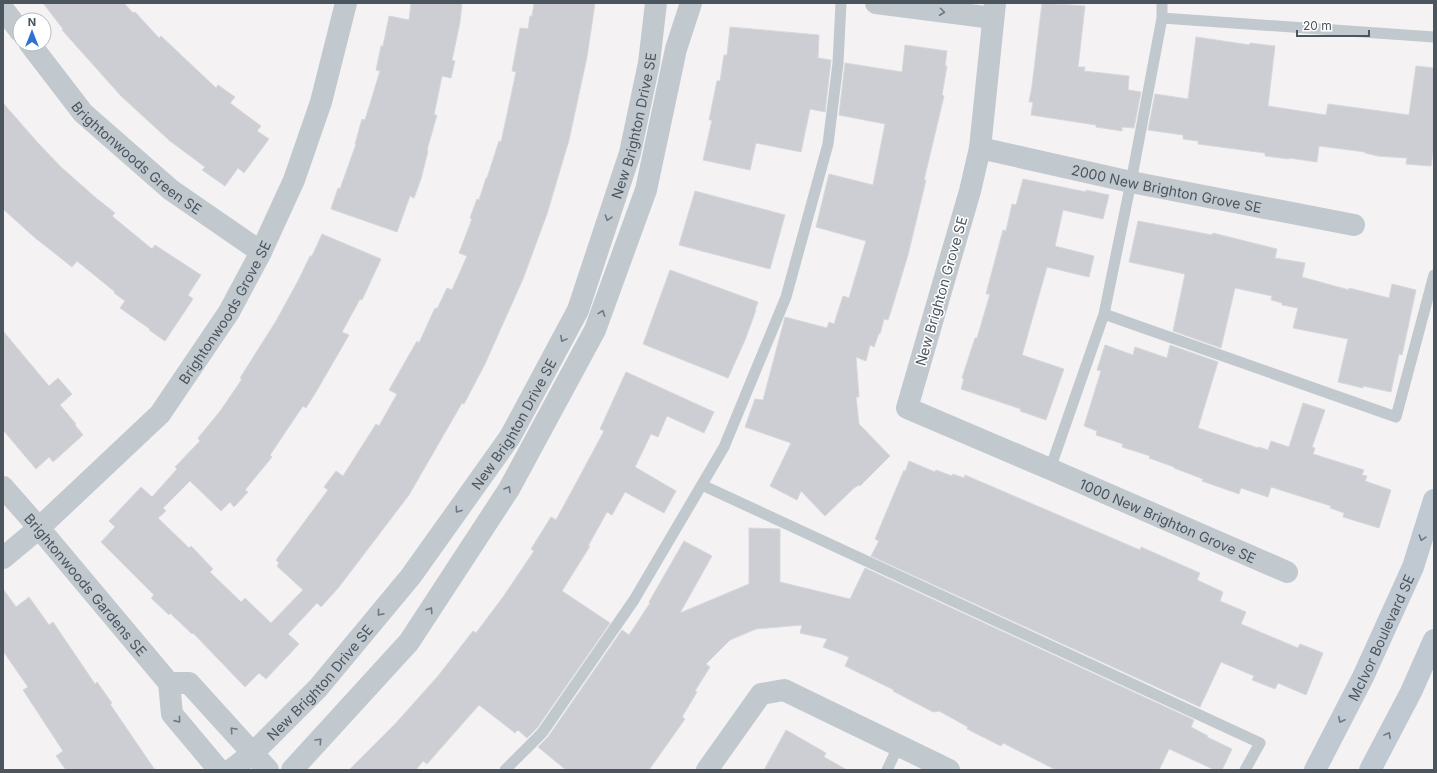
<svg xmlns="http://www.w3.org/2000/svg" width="1437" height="773" font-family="Inter,sans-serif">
  <rect width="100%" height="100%" fill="#f4f2f2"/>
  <path fill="#ccced4" stroke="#d7d8dc" d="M43 3H124L133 13 135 12 159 38 161 36 216 88 218 85 235 97 230 103 261 126 257 131 269 139 244 173 238 168 225 186 202 170 205 167 170 141 121 96 62 30 63 29Z
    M411 3H462L460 22 452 60 455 61 451 78 442 76 434 115H437L427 150 428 151 421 179 414 198 410 196 397 232 331 209 338 188 340 189 356 144H355L362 119 365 120 380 71 376 70 381 46H383L389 16 409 20Z
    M534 3H595L587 57 569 140 547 214 523 279 485 364 464 404 462 403 409 495 339 587 321 607 317 603 288 634 299 644 266 679 259 673 245 687 193 633 192 634 170 613 169 615 151 598 154 595 101 542 115 527 109 521 141 487 152 497 177 469 175 467 200 441 198 438 221 410 242 379 240 378 276 321 299 279 310 256H312L322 234 381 259 362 300 360 299 342 332 349 335 316 392 306 408 303 406 270 455 272 457 245 490 248 492 234 507 230 502 221 511 190 481 163 508 166 511 158 518 189 548 191 546 213 569 210 572 241 602 245 598 271 623 303 590 277 566 279 563 276 560 328 490 324 487 336 471 343 476 376 424 379 426 397 394 389 390 417 341 419 343 435 308 437 309 447 288 452 290 467 256 459 253 472 219 470 218 477 199 479 200 486 178H487L499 141 501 142 516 72 512 71 520 28 528 29 530 16H532Z
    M1042 3 1085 6 1078 67H1085L1084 71 1129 76 1128 90 1141 92 1134 128 1122 127V131L1096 127V125L1031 115 1033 102H1029L1032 86Z
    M730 27 819 35 818 58 831 60 825 112 810 109 801 152 756 143 750 170 703 160 712 120H709L717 81H720L724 55H727Z
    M1196 37 1250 45V43L1275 46 1268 106 1326 115 1328 104 1409 115 1416 66 1434 68V145L1431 166 1406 164 1407 158 1378 156 1365 153V152L1319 146 1317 162 1289 158V159L1265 156V153L1198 144V141L1183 139V135L1148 130 1155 94 1188 99Z
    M905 45 947 51 945 66H947L942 95 944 96 924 180H926L908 255 891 311 888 320 884 319 880 334 879 333 874 347 870 345 866 361 856 357 859 397H856L859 424 890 456 860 486 859 485 854 488 825 516 801 491 797 500 770 486 791 443 745 427 755 399 763 400 785 317 827 328 829 322 834 324 843 296 849 298 866 241 816 227 829 174 873 185 885 124 839 115 845 63 902 72Z
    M3 103 38 143 61 167 96 198 115 213 112 216 152 249 155 245 201 275 188 295 193 299 165 341 149 330 150 329 120 308 125 301 114 293 115 292 77 261 72 267 34 237 3 209Z
    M1023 179 1086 192V190L1109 195 1103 219 1063 210 1055 246 1094 256 1089 277 1047 267 1022 355 1064 369 1046 420 1020 411 1021 409 961 389 964 379 962 378 975 338H977L990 294H986L1003 230 1006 231 1012 204 1016 205Z
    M695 191 785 215 770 269 679 245Z
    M1138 221 1212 235 1213 233 1277 249 1275 258 1305 263 1302 277 1349 290V288L1389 298 1392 284 1416 290 1402 355 1399 354 1391 392 1363 386V388L1338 382 1348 339 1293 328 1298 308 1282 305V303L1271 300 1272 296 1235 288 1221 348 1173 331 1185 274 1129 262Z
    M670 270 758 302 755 310H756L745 340 728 378 643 344Z
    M3 331 49 386 58 378 72 394 60 405 76 424 75 425 83 435 53 462 49 457 36 469 3 430Z
    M1105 345 1133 355 1135 347 1167 358 1170 345 1218 362 1198 428 1258 448 1259 447 1268 450 1271 441 1289 447 1303 403 1325 410 1312 447 1315 448 1313 454 1364 470 1362 475 1367 476 1365 481 1391 490 1379 528 1343 517 1344 513 1330 508 1331 506 1271 487 1268 497 1241 488 1239 494 1202 481 1203 479 1174 468V467L1149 458 1150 456 1122 447 1123 444 1096 435 1097 431 1084 426 1101 371 1097 370Z
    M626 372 714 412 704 433 667 416 658 437 651 434 635 467 676 491 664 513 625 492 612 515 607 512 588 546H590L562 591 610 623 537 728 527 738 518 730 515 733 479 705 427 764 423 761 416 770H349L395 724 438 676 473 631 476 633 503 597 534 551 531 549 551 517 556 520 582 472 604 431 600 429Z
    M909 461 935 472 936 470 952 476 953 474 964 478 965 475 1140 550 1141 547 1200 573 1197 580 1223 592 1220 601 1246 612 1241 624 1298 648 1300 644 1323 653 1306 695 1278 683 1275 689 1252 680 1254 676 1221 662 1200 707 871 556 879 541 875 539 904 470 905 472Z
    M749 528 780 529V582L850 599 865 568 1194 720 1191 727 1208 736 1207 737 1232 749 1222 770H1215L1169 749 1159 770H1056L1003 743 1001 746 967 729 968 727 939 711 933 712 893 691 894 690 845 666 849 657 823 647 827 639 800 633 802 625 756 629 730 640 706 664 710 667 695 691 697 692 682 717 685 719 649 770H566L538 747 548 737 622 630 629 635 650 603 649 602 684 541 712 556 680 613 749 584Z
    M3 589 16 607 29 597 49 625 53 622 95 684 97 682 112 703 110 704 155 770H66L56 756 63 751 23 690 28 687 3 651Z
    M786 730 826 753 824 757 847 770H764Z"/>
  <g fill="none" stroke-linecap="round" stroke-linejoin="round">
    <path stroke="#c1c9cf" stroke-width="11" d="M1162 18 1434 37
      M1104 314 1396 417 1434 275
      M1050 469 1104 314 1131 182 1162 18V3
      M702 485 1260 743 1245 770
      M505 770 542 733 634 600 724 447 786 297 828 144 838 63 841 3
      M887 770 899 745"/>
    <g stroke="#c1c9cf" stroke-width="22">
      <path d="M876 3 993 18"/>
      <path id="s1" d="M995 3 980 148 970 191 907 408 1050 469 1287 572"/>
      <path d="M3 9 20 31"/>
      <path id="s2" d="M30 44 83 113 171 190 261 252"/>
      <path id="s3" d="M980 148 1131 182 1354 225"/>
      <path id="s4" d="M3 487 39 528 169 683 172 714 219 770"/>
      <path id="s5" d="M3 558 39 528 160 414 229 312 261 252 294 180 321 102 346 3"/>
      <path d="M169 683H189L268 770"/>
      <path d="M707 770 761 694 784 690 949 770"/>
    </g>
    <g stroke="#c1c9cf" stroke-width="22">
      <path id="s6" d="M231 770 253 753 318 688 411 576 510 437 578 310 630 153 649 63 656 3"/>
      <path d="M292 770 409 642 509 489 595 330 646 190 676 49 691 3"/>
    </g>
    <g stroke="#c0c8d1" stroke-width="22">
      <path id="s7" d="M1315 770 1363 677 1413 567 1434 500"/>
      <path d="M1370 770 1411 692 1434 640"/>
    </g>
  </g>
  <defs><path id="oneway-chevron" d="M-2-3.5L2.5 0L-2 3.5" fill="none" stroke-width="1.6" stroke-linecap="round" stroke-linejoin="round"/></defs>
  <g stroke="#6e7880">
    <use href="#oneway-chevron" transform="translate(942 12) rotate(7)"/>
    <use href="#oneway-chevron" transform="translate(608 218) rotate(108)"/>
    <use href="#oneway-chevron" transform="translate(602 313) rotate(-70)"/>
    <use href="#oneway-chevron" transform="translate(563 339) rotate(118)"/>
    <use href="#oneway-chevron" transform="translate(508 489) rotate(-59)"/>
    <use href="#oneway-chevron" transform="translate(458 510) rotate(126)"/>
    <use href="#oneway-chevron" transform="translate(1422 538) rotate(108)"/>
    <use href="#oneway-chevron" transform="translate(430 610) rotate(-57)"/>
    <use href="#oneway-chevron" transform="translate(380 613) rotate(130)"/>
    <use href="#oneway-chevron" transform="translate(178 720) rotate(51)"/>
    <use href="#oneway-chevron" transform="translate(1341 720) rotate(117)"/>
    <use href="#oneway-chevron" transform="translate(233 730) rotate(-133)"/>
    <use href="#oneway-chevron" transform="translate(1388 735) rotate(-62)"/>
    <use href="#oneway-chevron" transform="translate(319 741) rotate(-47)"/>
  </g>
  <g text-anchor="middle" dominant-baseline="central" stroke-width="3" stroke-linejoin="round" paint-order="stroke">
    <g font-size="14" fill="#4b555e" stroke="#fff">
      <text stroke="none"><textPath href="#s6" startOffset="773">New Brighton Drive SE</textPath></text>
      <text stroke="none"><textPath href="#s2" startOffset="157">Brightonwoods Green SE</textPath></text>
      <text stroke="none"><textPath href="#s3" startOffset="191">2000 New Brighton Grove SE</textPath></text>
      <text transform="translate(941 291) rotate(-74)">New Brighton Grove SE</text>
      <text stroke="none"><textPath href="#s5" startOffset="334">Brightonwoods Grove SE</textPath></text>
      <text stroke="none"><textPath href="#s6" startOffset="449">New Brighton Drive SE</textPath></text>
      <text stroke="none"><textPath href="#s1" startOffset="700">1000 New Brighton Grove SE</textPath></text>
      <text stroke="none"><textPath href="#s4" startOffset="128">Brightonwoods Gardens SE</textPath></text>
      <text stroke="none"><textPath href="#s7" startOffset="148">McIvor Boulevard SE</textPath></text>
      <text stroke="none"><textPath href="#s6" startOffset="125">New Brighton Drive SE</textPath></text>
    </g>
  </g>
  <rect width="1437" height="773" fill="none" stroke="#4b555e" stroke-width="8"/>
  <g transform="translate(32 32)"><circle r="19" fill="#ffffff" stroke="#b7bbbf"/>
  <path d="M0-3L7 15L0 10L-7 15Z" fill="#2d72d3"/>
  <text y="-6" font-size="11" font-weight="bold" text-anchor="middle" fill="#4b555e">N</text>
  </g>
  <path d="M1297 30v6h72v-6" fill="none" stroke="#4b555e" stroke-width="2"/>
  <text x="1303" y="30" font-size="12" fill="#4b555e" stroke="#ffffff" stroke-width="3" paint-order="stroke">20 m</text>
</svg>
